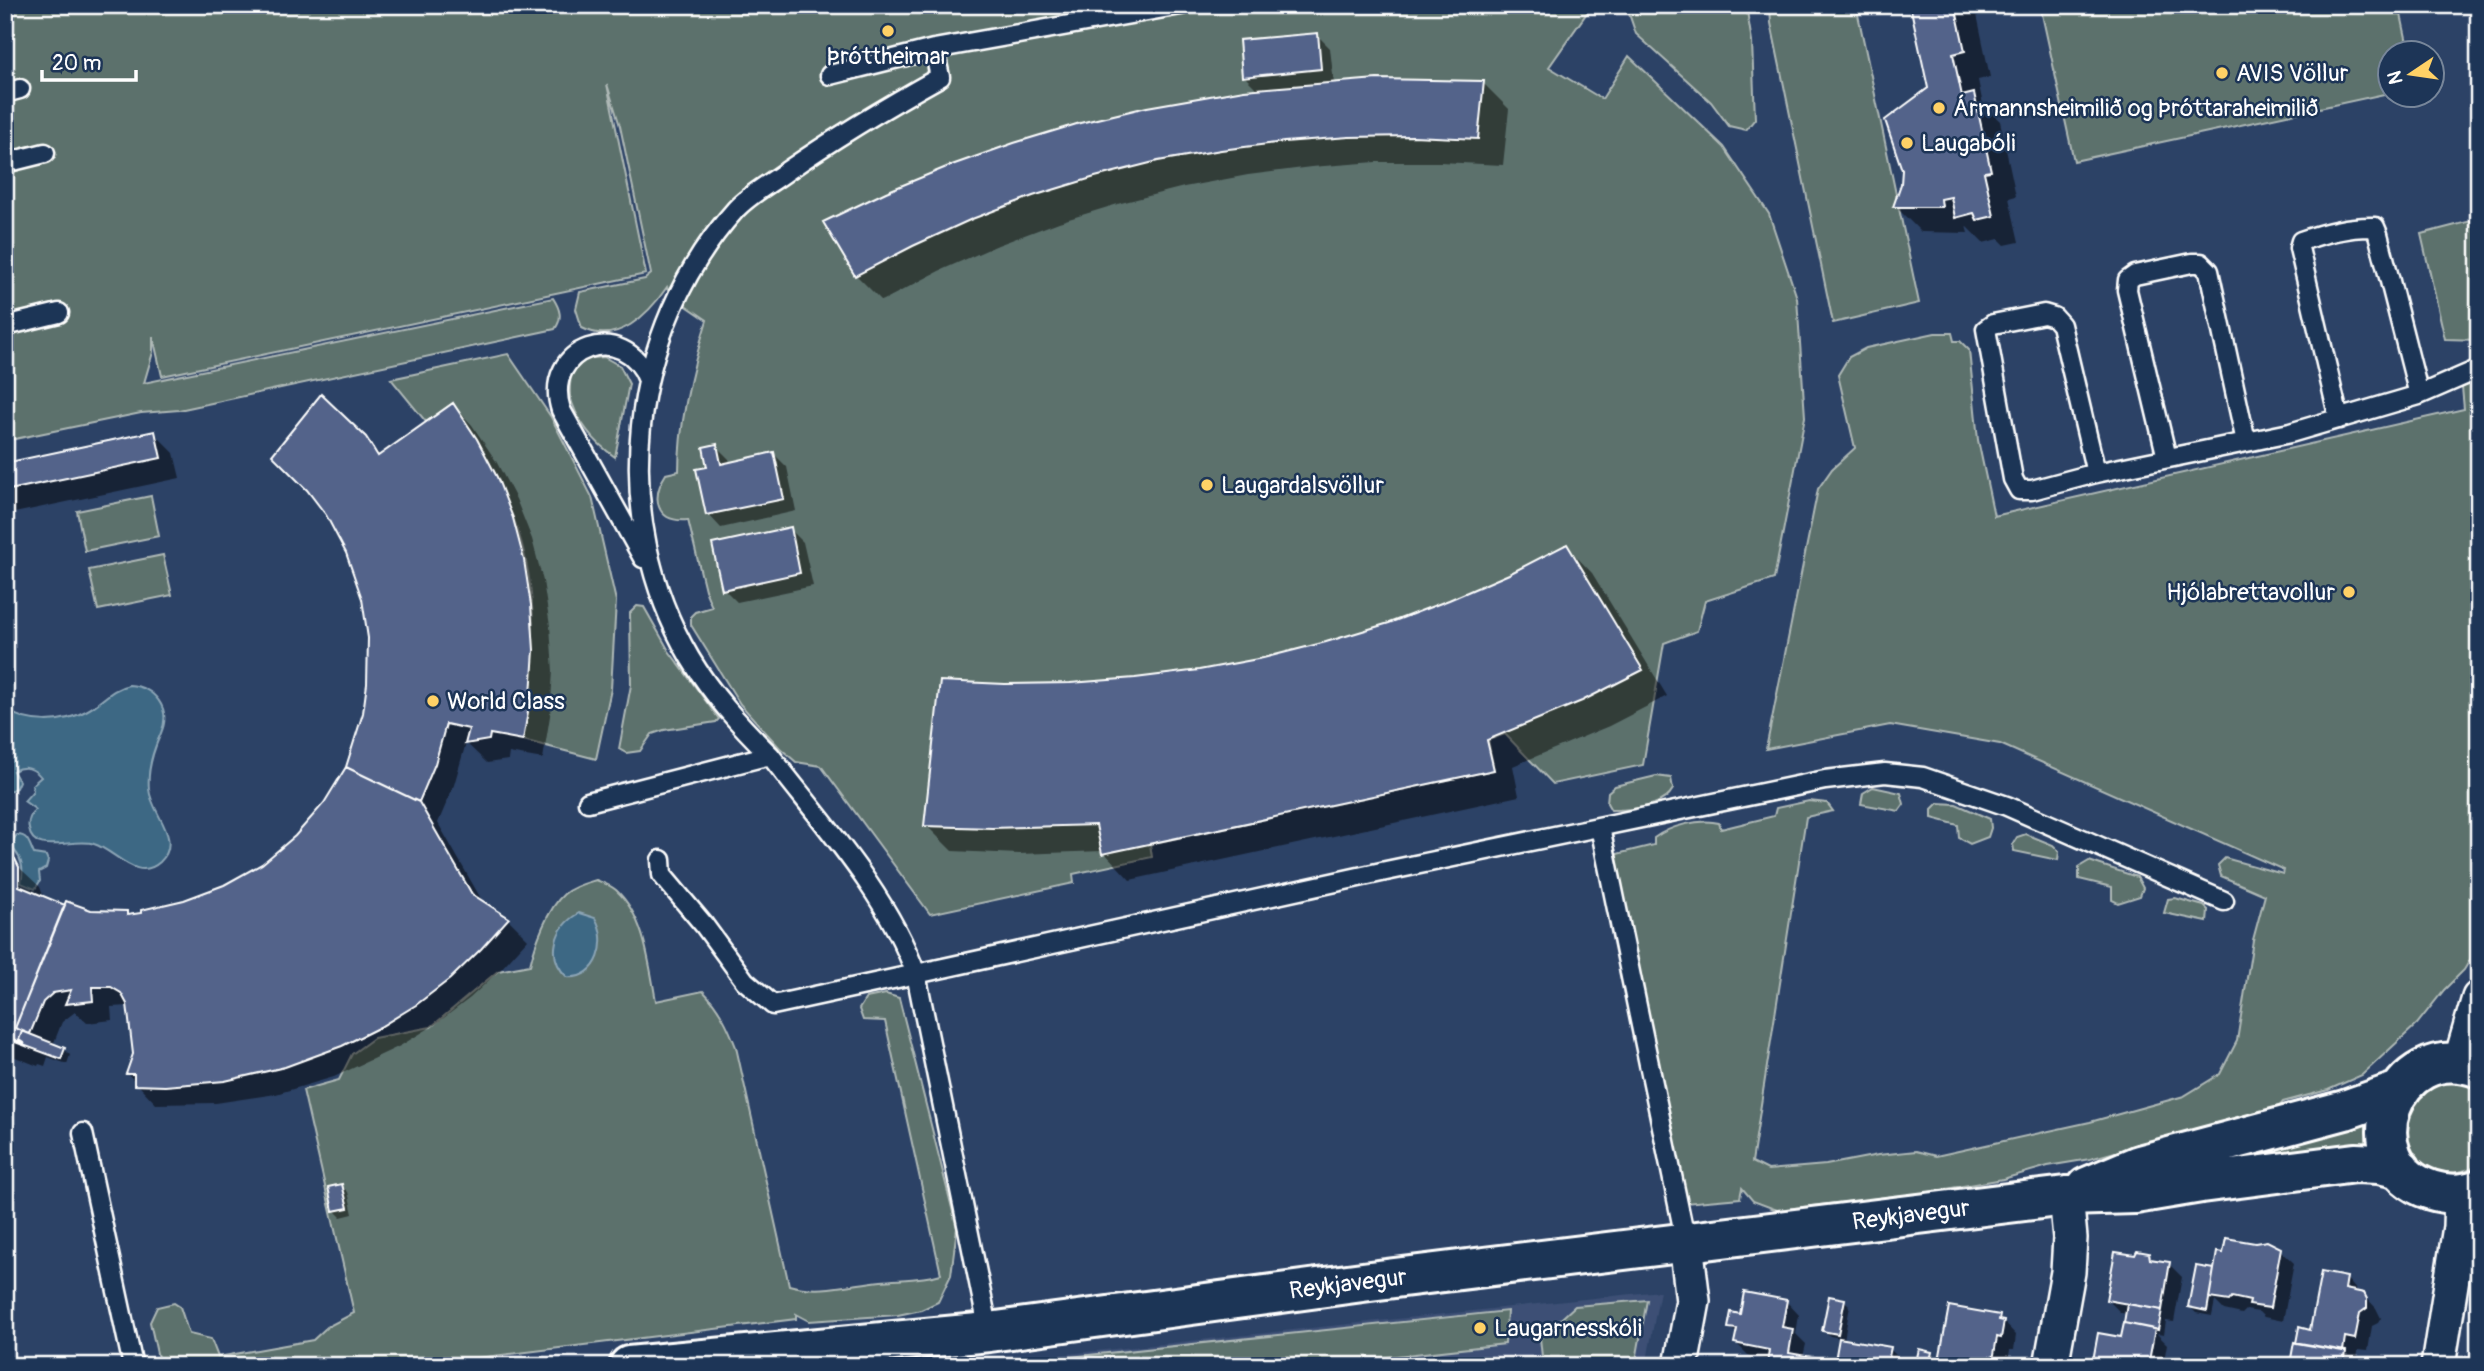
<svg xmlns="http://www.w3.org/2000/svg" width="2484" height="1371" font-family="Pangolin,sans-serif">
  <rect width="100%" height="100%" fill="#2c4266"/>
  <filter id="ink" filterUnits="userSpaceOnUse"><feTurbulence type="fractalNoise" baseFrequency=".0143" numOctaves="2"/><feDisplacementMap in="SourceGraphic" scale="14" xChannelSelector="R" yChannelSelector="G"/><feConvolveMatrix kernelMatrix="1 2 1 2 8 2 1 2 1" color-interpolation-filters="sRGB"/></filter>
  <g filter="url(#ink)">
    <path fill="#3c5074" d="M1660 1291 1646 1366H955Z"/>
    <path fill="#5c716c" stroke="#aeb8b6" stroke-width="2" d="M5 5H1602L1591 7 1549 67 1602 99 1629 56 1724 147 1769 214 1797 298 1805 417 1774 579 1705 601 1697 631 1664 643 1643 765 1553 784 1505 734 1488 740 1494 770 1150 844 1152 857 1073 874 1074 883 930 914 821 766 796 762 780 748 740 704 691 625V616L695 612 712 607 705 590 688 520C655 523 651 497 666 474L679 471C679 420 692 368 707 320L669 294 667 287C648 315 617 346 582 328L576 309 580 292 645 279 651 274 620 126 607 84 646 274 162 376 153 337V352L144 383 553 298C560 309 563 318 555 329L179 410 141 413 5 441Z
      M1626 5H1746L1752 42 1755 119 1746 130 1729 126 1711 102 1636 34Z
      M1770 5H1856L1919 303 1833 323 1771 23Z
      M2040 5H2399L2409 52H2390L2389 93 2074 161Z
      M2479 219V340L2445 339 2421 234Z
      M1935 333H1952L1954 341H1960L1969 350 1978 440 1994 516 2464 409 2462 387 2479 382V945L2464 970 2444 990 2417 1024 2362 1075 2328 1090 2283 1102 2279 1107 2090 1159 2048 1166 2003 1179 1923 1193 1777 1210 1753 1201 1742 1188 1740 1198 1685 1203 1613 855 1654 845V838C1670 826 1700 818 1719 823L1721 829 1774 816 1776 808 1809 801 1827 803 1833 811 1806 817 1752 1162 1768 1170 1826 1165 1878 1155 1916 1151 1936 1156 2090 1122 2184 1096 2220 1074 2237 1041 2253 940 2265 895 2221 876 2218 865 2225 858 2283 874 2284 870 2000 744 1890 725 1766 749 1818 489 1832 469 1855 448 1838 375 1849 357 1866 348Z
      M508 354 551 417 592 497 616 601 611 689 596 759 523 740C536 669 540 586 513 517 508 504 499 492 493 479 480 454 466 429 453 403L426 422 391 379Z
      M604 357 620 366 629 384 615 457C595 443 575 420 570 395 569 388 571 379 571 372L583 359Z
      M151 496 159 536 85 551 77 511Z
      M163 555 172 595 98 610 89 570Z
      M637 606 644 607 669 651 719 719 716 722 664 730 652 734 640 751 626 753 619 749 631 685 630 613Z
      M1656 776 1671 778 1673 789C1663 808 1631 810 1611 810L1607 803 1608 792 1615 786Z
      M1873 787 1901 793 1904 804 1899 811 1861 804 1863 793Z
      M1938 803 1956 804 1990 819 1991 828 1988 837 1970 844 1959 838 1958 825 1932 818V809Z
      M2026 834 2053 845 2059 851 2058 860 2014 851 2013 844 2017 837Z
      M2089 861 2137 877 2143 888 2140 896 2118 903 2112 900V887L2079 879V867Z
      M596 880C603 883 610 885 616 890 645 917 649 964 656 1001L703 991C719 1007 728 1026 736 1047L789 1285C819 1294 851 1284 881 1281 902 1279 921 1280 941 1274L885 1021 863 1020 859 1009 866 998 886 994 899 998 957 1228 951 1275 938 1302 921 1310 898 1315 809 1321 796 1314V1319L412 1366H165L158 1358 150 1322 157 1307 174 1303 180 1307 189 1334 211 1339 218 1357 313 1340 327 1327 354 1313 303 1090 339 1080 352 1054 374 1038 431 1027 498 971 530 965C535 944 548 908 564 894 573 886 586 883 596 880Z
      M2175 898 2204 906 2208 910 2207 922 2164 913 2168 899Z
      M2430 1079 2479 1085V1163C2457 1180 2420 1174 2407 1148 2402 1140 2403 1125 2401 1116Z
      M2367 1118 2373 1150 2235 1168 2231 1151Z
      M1647 1300 1635 1366H1543L1540 1338 1575 1306Z
      M1507 1311 1505 1344 1306 1366H984Z"/>
    <path fill="#3d6884" stroke="#8ba4b5" stroke-width="2" d="M129 685C154 687 172 708 161 733 153 751 147 769 149 789 151 814 184 839 160 862 137 883 116 851 94 844 75 837 33 857 29 829 27 821 31 815 35 809L24 801 33 791 32 785 41 777C34 768 24 765 13 771L19 781 16 788 5 793V709C28 725 62 724 86 711 102 703 110 689 129 685Z
      M17 835C29 835 29 844 34 854L46 856 48 861 46 868 39 872 40 881 35 889 21 883C25 867 21 855 9 845Z
      M579 913 595 918C609 940 599 980 567 977 546 957 554 927 579 913Z"/>
    <path fill="#0007" d="M1911 5H1975L1990 77 1978 80 1983 105 2000 121 2016 196 2009 198 2019 242 2005 245 1999 239 1983 243 1966 226 1968 233 1921 232 1895 206 1929 88Z
      M2456 5H2479V10L2462 13Z
      M1317 35 1330 48 1334 84 1483 83 1509 109 1503 165 1440 162H1376L1311 167 1248 175 1184 187 1121 203 1059 222 998 245 939 271 882 301 856 275 826 223 1258 90 1244 76Z
      M322 396 381 456 453 405 472 425 496 461 516 499 532 539 543 581 550 626 553 671 550 716 543 759 509 753 508 760 487 763 466 743 454 785 438 823 484 904 508 919 528 939 501 969 470 998 436 1024 400 1046 334 1077 276 1094 216 1103 156 1104 128 1074 135 1054 129 1006 111 1007 112 1020 87 1023 75 1012 62 1022 53 1045 64 1049 70 1055 67 1064 48 1057 45 1066 39 1064 38 1066 5 1053V854L40 887 44 898 65 907 90 911 126 913 129 916 185 902 245 877 280 852 311 822 347 767 358 740 369 685V638L364 599Z
      M154 433 174 453 180 478 5 515V464Z
      M716 446 729 459 730 463 774 454 787 467 796 511 721 528 708 514 709 468Z
      M790 529 803 542 813 586 737 602 724 589Z
      M1566 546 1592 573 1667 696 1609 726 1513 766 1519 796 1130 880 1103 851 1019 854 952 851 926 825 1135 680 1263 660 1389 625 1509 576Z
      M342 1186 348 1192 353 1214 341 1217 335 1211Z
      M2255 1245 2280 1250 2294 1263 2283 1321 2264 1317 2259 1312 2246 1310 2242 1314 2224 1310 2215 1301 2212 1316 2196 1313 2190 1307 2213 1271 2215 1273Z
      M2148 1255 2154 1261 2169 1264 2182 1277 2174 1322 2166 1321 2164 1335 2157 1334 2167 1344 2163 1366H2094L2122 1339 2127 1314 2121 1313 2108 1300 2136 1257Z
      M2346 1278 2359 1293 2363 1294 2376 1308 2381 1318 2378 1323 2372 1326 2368 1351 2358 1350 2357 1366H2294L2292 1364Z
      M1844 1300 1850 1306 1844 1340 1890 1349 1903 1362 1902 1366H1836L1841 1338 1830 1336 1824 1330Z
      M1786 1301 1799 1315 1796 1334 1806 1344 1803 1357 1817 1360 1823 1366H1768L1769 1360 1749 1356 1736 1343 1737 1334 1730 1327 1741 1316Z
      M1999 1317 2016 1335 2014 1350H2010L2007 1366H1940Z
      M1931 1353 1937 1359 1936 1366H1917Z"/>
    <path fill="#53648a" stroke="#fff" stroke-width="2" d="M1910 5H1955L1965 51 1953 54 1962 96 1974 93 1991 171 1984 172 1994 216 1977 220 1974 213 1955 218 1951 197 1941 199 1942 207H1893L1901 184 1902 170 1885 120 1928 88Z
      M1318 33 1321 69 1242 77 1239 40Z
      M1377 79 1484 81 1478 139 1413 136 1349 137 1284 142 1221 150 1158 161 1095 177 1033 196 972 219 913 246 855 276 823 222 886 192 949 166 1014 143 1080 123 1147 107 1244 90Z
      M321 394 366 437 378 456 453 403 477 439 497 477 513 518 524 560 531 605 534 650 531 695 523 740 490 734 489 740 465 744 469 729 446 724 435 764 419 802 346 767 363 713 367 684 368 638 362 599 346 553 326 515 307 490 272 455Z
      M155 431 161 458 5 491V463Z
      M717 444 721 464 774 452 784 499 706 515 696 469 707 467 703 447Z
      M791 527 800 573 722 590 712 544Z
      M1567 544 1643 670 1582 701 1487 740 1494 770 1102 854 1096 825 992 828 924 826 940 681 1005 684 1070 683 1135 678 1199 670 1263 658 1326 642 1389 623 1449 600 1509 574Z
      M346 767 419 802 472 894 509 918 481 949 450 979 416 1005 380 1027 342 1046 285 1067 225 1081 165 1086 134 1085V1074H126L133 1054 127 1004 121 993 111 987H92L93 1001 65 1004 71 990 53 993 43 1002 30 1034 15 1028 66 901 91 910 127 911V915L141 913V910L184 900 224 885 262 864 295 836 324 803Z
      M5 852 15 859 19 867V886L65 905 15 1028 22 1031 19 1040 25 1044 5 1038Z
      M22 1031 65 1048 61 1059 12 1041 13 1039 25 1044 19 1040Z
      M342 1184 348 1208 333 1211 328 1187Z
      M2226 1238 2255 1243 2267 1241 2281 1248 2270 1308 2249 1305 2250 1301 2232 1297 2229 1301 2209 1298 2217 1252 2223 1253Z
      M2137 1251 2149 1253 2150 1259 2170 1262 2162 1310 2106 1300 2115 1252 2135 1255Z
      M2196 1266 2214 1269 2207 1311 2188 1307Z
      M2321 1272 2347 1277 2345 1289 2364 1293 2367 1299V1308L2360 1313 2355 1339 2345 1337 2343 1351 2296 1343 2299 1327 2310 1330Z
      M1744 1292 1787 1300 1782 1327 1793 1329 1789 1353 1818 1358 1816 1366H1767L1769 1350 1734 1343 1737 1329 1728 1328 1731 1312 1740 1314Z
      M1829 1296 1845 1299 1838 1334 1822 1331Z
      M2127 1304 2162 1310 2158 1330 2124 1323Z
      M1949 1306 2000 1315 1999 1320 2004 1321 2001 1338 1997 1337 1992 1366H1938Z
      M2124 1323 2155 1329 2148 1366H2092L2098 1333 2121 1337Z
      M1839 1338 1891 1347 1887 1366H1834Z
      M2294 1342 2346 1351 2344 1366 2290 1364Z
      M1919 1349 1932 1352 1929 1366H1915Z"/>
    <g fill="none" stroke-linecap="round" stroke-linejoin="round">
      <g stroke="#fff" stroke-width="23">
        <path id="service" d="M830 75 934 49 1181 5
          M5 93 20 89
          M5 163 45 153
          M5 326 59 313
          M2419 395 2479 369
          M2167 458 2127 290 2128 280 2135 275 2192 263H2201L2209 271 2246 442
          M2096 473 2061 325 2054 317 2044 314 1993 324 1986 329 2013 479 2019 490H2032L2096 473 2290 433 2419 395 2378 234 2375 227C2351 226 2323 233 2301 241L2299 248 2339 419
          M643 558 561 410C541 347 625 318 648 380
          M770 755C740 725 712 695 690 658 607 517 627 330 736 209 750 194 771 183 787 171 836 137 888 106 940 77L934 49
          M588 802 770 755C822 823 887 893 916 974L773 1005 745 981 704 925 662 875 661 860
          M1600 827 1686 1243
          M83 1133 133 1366
          M989 1332 916 974 1386 871 1825 780 1885 773 1923 777 2007 806 2224 901"/>
      </g>
      <g stroke="#fff" stroke-width="38">
        <path id="minor" d="M2460 1063 2479 998
          M1681 1366 1693 1301 1686 1243
          M2051 1366 2068 1272 2070 1238 2066 1196
          M2438 1366 2460 1227 2461 1194"/>
      </g>
      <g stroke="#fff" stroke-width="44">
        <path id="tertiary" d="M2479 1068C2392 1035 2349 1164 2431 1190 2447 1195 2464 1195 2479 1189
          M2087 1187 2139 1165 2345 1110 2399 1091
          M629 1366 989 1332 1370 1281 2066 1196 2135 1194 2201 1183 2355 1163 2379 1164 2401 1169"/>
      </g>
      <use href="#service" stroke="#1d3557" stroke-width="18"/>
      <use href="#minor" stroke="#1d3557" stroke-width="33"/>
      <use href="#tertiary" stroke="#1d3557" stroke-width="38"/>
    </g>
  </g>
  <g fill="#ffd166" stroke="#1d3557" stroke-width="2.5">
    <circle cx="888" cy="31" r="7"/>
    <circle cx="2222" cy="73" r="7"/>
    <circle cx="1939" cy="108" r="7"/>
    <circle cx="1907" cy="143" r="7"/>
    <circle cx="1207" cy="485" r="7"/>
    <circle cx="2349" cy="592" r="7"/>
    <circle cx="433" cy="701" r="7"/>
    <circle cx="1480" cy="1328" r="7"/>
  </g>
  <g text-anchor="middle" dominant-baseline="central" stroke-width="5" stroke-linejoin="round" paint-order="stroke">
    <g font-size="24" fill="#fff" stroke="#1d3557" text-anchor="start">
      <text x="888" y="56" text-anchor="middle">Þróttheimar</text>
      <text x="2236" y="73">AVIS Völlur</text>
      <text x="1953" y="108">Ármannsheimilið og Þróttaraheimilið</text>
      <text x="1921" y="143">Laugabóli</text>
      <text x="1221" y="485">Laugardalsvöllur</text>
      <text x="2335" y="592" text-anchor="end">Hjólabrettavollur</text>
      <text x="447" y="701">World Class</text>
      <text x="1494" y="1328">Laugarnesskóli</text>
    </g>
    <g font-size="24" fill="#fff" stroke="#1d3557">
      <text transform="translate(1911 1215) rotate(-7)">Reykjavegur</text>
      <text transform="translate(1348 1284) rotate(-7)">Reykjavegur</text>
    </g>
  </g>
  <rect width="2484" height="1371" fill="none" stroke="#1d3557" stroke-width="28"/>
  <rect x="14" y="14" width="2456" height="1343" fill="none" stroke="#fff" stroke-width="2.5" filter="url(#ink)"/>
  <g transform="translate(2411 74) rotate(257)"><circle r="33" fill="#1d3557" stroke="#77869a" stroke-width="2"/>
  <path d="M0-5L12 26L0 18L-12 26Z" fill="#ffd166"/>
  <text y="-10" font-size="19" font-weight="bold" text-anchor="middle" fill="#ffffff">N</text>
  </g>
  <path d="M42 70v10h94v-10" fill="none" stroke="#ffffff" stroke-width="3.5"/>
  <text x="52" y="70" font-size="21" fill="#ffffff" stroke="#1d3557" stroke-width="5" paint-order="stroke">20 m</text>
</svg>
